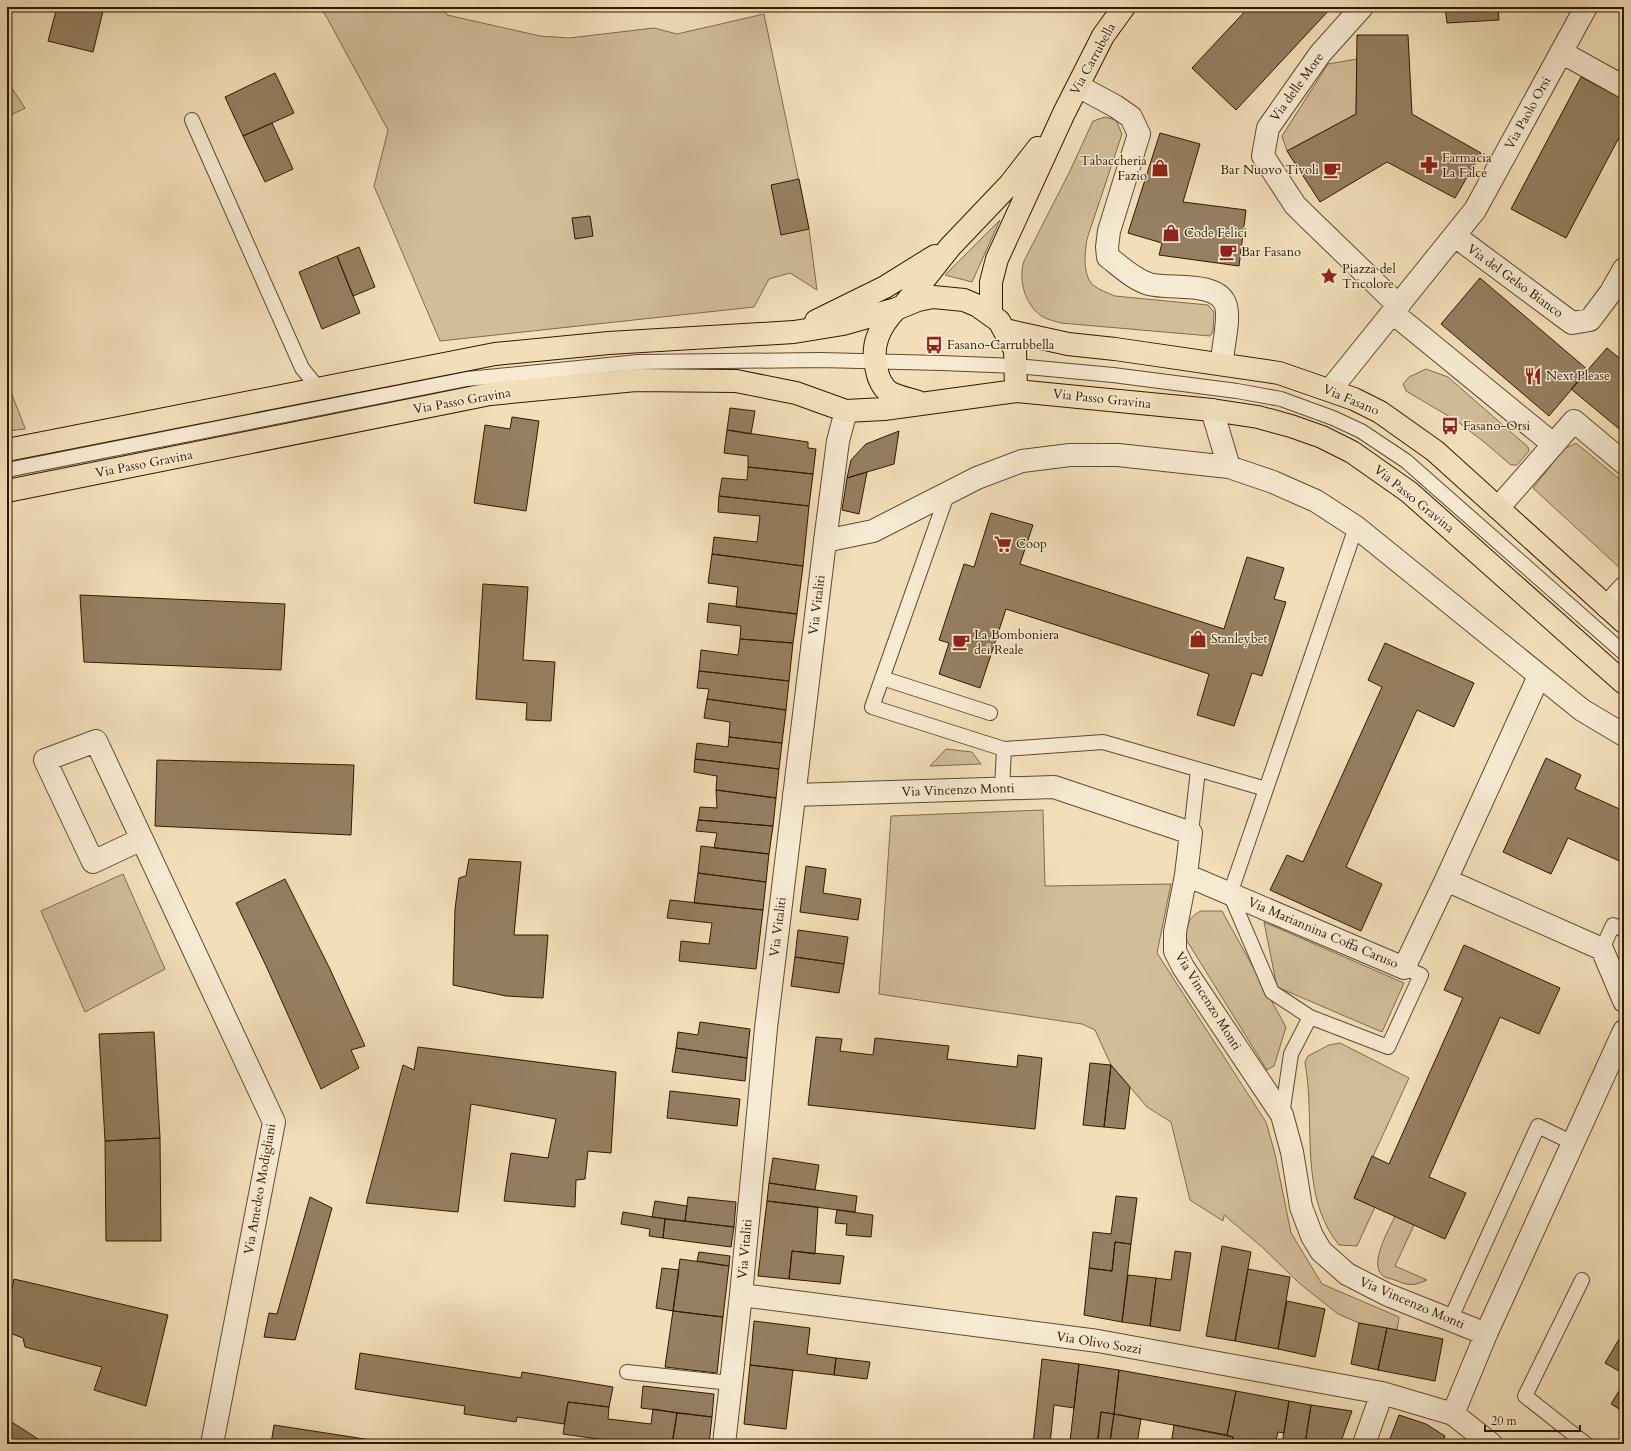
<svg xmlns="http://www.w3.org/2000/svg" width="1631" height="1451" font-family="Cardo,serif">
  <rect width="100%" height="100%" fill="#f2dfba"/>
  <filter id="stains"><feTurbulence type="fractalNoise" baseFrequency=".005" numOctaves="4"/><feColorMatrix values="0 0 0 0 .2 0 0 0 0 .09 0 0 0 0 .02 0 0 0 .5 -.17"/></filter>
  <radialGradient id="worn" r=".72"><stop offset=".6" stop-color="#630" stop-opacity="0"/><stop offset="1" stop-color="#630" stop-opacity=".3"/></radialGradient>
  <path fill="#d1bd9a" stroke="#806a4d" d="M320 7H442L447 15 540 36 569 38 654 28 677 34 764 14 809 229 817 290 790 273 769 279 754 307 440 341 374 186 388 130 326 16Z
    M1357 59 1356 114 1287 151 1282 136 1328 64Z
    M7 81 25 108 7 117Z
    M1105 117 1116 120 1122 134 1087 239C1085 252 1082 274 1093 285 1099 290 1108 293 1115 296L1208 305 1214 312 1213 332 1210 336 1061 323C1055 321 1048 320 1043 317 1025 306 1018 280 1024 261L1069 173 1093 121Z
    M1000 220 972 282 945 275Z
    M1426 369 1448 377 1528 447 1529 451 1517 465H1511L1484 442 1457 421 1406 391 1403 384 1409 377Z
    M7 382 25 428V429L7 431Z
    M1576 443 1624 483V568L1622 570 1533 488 1564 449Z
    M946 749 972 752 981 764 930 766Z
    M1043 810 1045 886 1171 884 1157 953 1266 1122 1275 1154 1291 1233 1322 1284 1399 1317 1397 1330 1359 1323 1338 1314 1299 1283 1262 1247 1224 1215 1223 1221 1190 1200 1171 1122 1147 1107 1111 1065 1095 1030 1082 1024 879 994 891 816Z
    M123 874 165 969 85 1012 41 911Z
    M1201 911H1222L1286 1027 1274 1066 1267 1070 1187 941C1185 927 1188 917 1201 911Z
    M1264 922 1404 983 1382 1032 1277 987Z
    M1340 1043 1409 1078 1354 1198 1375 1207 1357 1246 1339 1245C1307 1206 1311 1152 1309 1105 1309 1090 1307 1076 1305 1062L1308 1056 1329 1045Z
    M1395 1216 1414 1225 1395 1266 1427 1280C1414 1286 1408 1286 1395 1280 1391 1279 1386 1278 1383 1276 1368 1264 1389 1230 1395 1216Z"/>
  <path fill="#957f61" stroke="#301800" d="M57 7H104L93 52 48 41Z
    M1249 7H1332L1236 110 1192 68Z
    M1445 7H1498L1499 20 1447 23Z
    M1357 35H1408L1412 114 1481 153 1455 198 1387 162 1320 202 1287 151 1356 114Z
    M275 73 294 113 243 136 225 97Z
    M1581 77 1624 100V128L1566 238 1511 209Z
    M272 123 293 169 265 182 243 136Z
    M1160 133 1200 144 1183 202 1246 210 1239 266 1159 255 1162 243 1128 233Z
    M799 179 809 229 781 235 771 185Z
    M590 216 593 236 575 239 572 218Z
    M359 247 375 287 353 296 337 256Z
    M337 256 360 313 322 329 299 272Z
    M1480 278 1588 370 1549 416 1441 324Z
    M1607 348 1624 362V433L1571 389Z
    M730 408 755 411 751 434 727 430Z
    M512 417 539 421 526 511 474 503 485 425 510 429Z
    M727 430 808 442V448L816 449 813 474 748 467V456L724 453Z
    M899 431 894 464 847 478 851 460 866 444Z
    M748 467 813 474 809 506 719 496 722 478 747 480Z
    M867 472 859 514 842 510 847 478Z
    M719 496 809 506 803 566 712 554 714 537 757 542 760 516 718 512Z
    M991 513 1033 525 1020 564 1224 629 1247 557 1284 568 1274 599 1286 602 1262 676 1252 673 1234 726 1197 715 1209 674 1006 609 980 688 939 674 949 643 939 640 964 564 974 567Z
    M712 554 803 566 797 614 736 607 738 587 708 583Z
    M483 584 528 587 523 660 555 662 551 721 526 720 527 703 476 699Z
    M80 595 285 604 281 670 84 662Z
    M709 603 797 614 793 643 740 639 741 626 707 622Z
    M740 639 793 643 789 681 699 671 701 650 738 655Z
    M1385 643 1474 683 1454 727 1417 710 1346 867 1382 884 1361 931 1270 890 1287 855 1303 862 1382 687 1368 680Z
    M699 671 789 681 786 710 707 699 709 689 697 688Z
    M707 699 786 710 782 743 729 737 730 722 704 718Z
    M729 737 782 743 779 769 695 759 697 743 728 747Z
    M1546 758 1581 775 1575 789 1624 811V863L1568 838 1551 874 1503 852Z
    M695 759 779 769 776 798 716 790 717 776 694 772Z
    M157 760 354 765 351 835 155 826Z
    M716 790 776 798 773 826 698 820 700 807 717 808Z
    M698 820 773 826 769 854 714 848 717 833 696 831Z
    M701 846 769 854 766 882 698 873Z
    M469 859 521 862 514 935H548L543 998 506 996 453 985 455 909 459 878 466 876Z
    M806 866 826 869 823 893 861 899 858 920 800 912Z
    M698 873 766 882 763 910 694 903Z
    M285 879 330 969 365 1046 351 1050 359 1068 321 1089 267 968 236 903Z
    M670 900 763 910 756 969 679 961 681 941 709 944 712 923 667 918Z
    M798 930 848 937 844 964 795 957Z
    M1464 945 1560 988 1539 1034 1500 1017 1429 1177 1466 1193 1445 1239 1354 1198 1372 1156 1389 1164 1463 998 1444 990Z
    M795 957 844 964 839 993 791 986Z
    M700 1022 750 1029 747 1058 676 1048 678 1032 698 1035Z
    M154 1032 160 1138 105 1141 99 1034Z
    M816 1037 842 1039 840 1051 873 1055 875 1038 949 1046 947 1059 1017 1067 1018 1055 1042 1058 1035 1129 808 1105Z
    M418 1047 616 1072 611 1153 588 1151 585 1179 576 1180 575 1207 504 1201 511 1153 548 1158 556 1119 471 1104 458 1212 366 1203 403 1065 414 1070Z
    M676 1048 747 1058 745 1081 672 1072Z
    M1090 1063 1111 1065 1104 1127 1083 1125Z
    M1111 1065 1130 1087 1125 1129 1104 1127Z
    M670 1091 740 1099 737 1126 667 1118Z
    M160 1138 161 1241H106L105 1141Z
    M773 1158 819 1165 815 1190 769 1183Z
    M769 1183 857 1196 855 1212 767 1201Z
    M1116 1196 1137 1198 1131 1244 1115 1242 1112 1271 1089 1268 1093 1232 1111 1234Z
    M310 1197 332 1208 295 1340 264 1337 269 1313 277 1314Z
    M688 1197 736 1202 734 1227 685 1221Z
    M655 1201 687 1206 685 1221 652 1217Z
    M767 1201 818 1207 815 1254 792 1251 789 1279 758 1276Z
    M837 1210 873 1215 871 1237 846 1235 847 1224 835 1223Z
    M623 1212 665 1219 663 1238 649 1236 650 1229 621 1224Z
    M665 1219 734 1227 731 1247 663 1238Z
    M1115 1242 1131 1244 1122 1322 1084 1315 1089 1268 1112 1271Z
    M1222 1246 1251 1252 1235 1341 1206 1336Z
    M792 1251 844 1256 840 1284 789 1279Z
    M1175 1251 1191 1253 1180 1331 1150 1326 1156 1278 1171 1280Z
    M699 1252 730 1256 729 1266 697 1261Z
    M680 1259 729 1266 723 1317 673 1311Z
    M662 1268 679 1270 673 1311 656 1308Z
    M1248 1269 1290 1277 1278 1349 1235 1341Z
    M1128 1275 1156 1278 1150 1326 1122 1322Z
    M14 1279 168 1315 146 1406 94 1390 102 1367 25 1347 23 1338 7 1332V1311Z
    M1287 1301 1325 1309 1315 1357 1278 1349Z
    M673 1311 723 1317 717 1373 665 1367Z
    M754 1321 810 1328 807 1354 836 1358 834 1375 750 1365Z
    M1359 1323 1387 1328 1378 1370 1351 1364Z
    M1387 1328 1443 1339 1435 1381 1378 1370Z
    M1624 1331V1374L1605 1363Z
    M360 1353 521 1378 522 1372 613 1387 609 1407 568 1402 564 1424 517 1417 516 1422 464 1414 465 1406 355 1389Z
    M836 1358 870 1362 867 1379 834 1375Z
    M1042 1359 1079 1364 1074 1408 1054 1405 1050 1444H1033Z
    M1079 1364 1119 1370 1114 1414 1101 1412 1097 1444 1070 1441Z
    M750 1365 793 1370 786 1429 744 1424Z
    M1119 1370 1236 1391 1227 1435 1114 1414Z
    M1624 1383V1412L1611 1404Z
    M643 1386 714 1394 712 1417 641 1408Z
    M1236 1391 1289 1401 1284 1433 1278 1432 1275 1444H1232L1233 1437 1227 1435Z
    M1289 1401 1311 1405 1305 1444H1282Z
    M568 1402 609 1407 608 1419 651 1424 653 1409 677 1413 672 1444H633L563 1434Z
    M1311 1405 1352 1411 1340 1444H1305Z
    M1101 1412 1114 1414 1110 1442 1098 1440Z
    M677 1413 712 1417 709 1444H672Z
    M1114 1414 1141 1419 1137 1444 1110 1442Z
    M1399 1415 1426 1424 1445 1436 1442 1444H1388Z
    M7 1419 46 1444H7Z
    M274 1425 397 1444H271Z
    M1174 1425 1233 1437 1232 1444H1171Z"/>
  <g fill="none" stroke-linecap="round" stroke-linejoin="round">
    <g stroke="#604a2e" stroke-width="16">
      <path id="service" d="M192 120 302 368 318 388
        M7 470 467 379 638 362 820 360 941 363 1016 366 1113 375 1237 391 1281 399 1333 418 1361 431 1406 461 1624 653
        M947 495 872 707 1004 749 1103 742 1266 789
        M882 678 990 713
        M1002 789 1004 749
        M1191 833 1198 770
        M1602 949 1613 925 1624 930
        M1310 1017 1272 992 1230 894 1356 527
        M1282 1115 1291 1054 1310 1017 1388 1047 1421 975 1404 968
        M1582 1280 1525 1396 1586 1444
        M1450 1320 1538 1126 1573 1143
        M627 1372 731 1383"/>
    </g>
    <g stroke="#604a2e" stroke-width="24">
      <path id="minor" d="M1362 7 1320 54 1268 128 1263 156 1295 205 1304 214 1399 306
        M1561 52 1624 87
        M1078 86 1115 106 1131 117 1139 134 1109 231 1107 247 1108 257C1120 266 1133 279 1149 284 1170 290 1219 280 1226 306 1230 322 1222 348 1222 364
        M1455 236 1572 323 1590 320 1611 292 1624 269
        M1393 313 1553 444
        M1330 390 1475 210 1586 7
        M1212 410 1229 467
        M1498 508 1574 421 1624 463
        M825 541 873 531 977 478 1022 461 1070 455H1118L1229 467 1273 482 1316 501 1356 527 1582 710 1624 735
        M1607 607 1624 588
        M794 795 1054 787 1191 833 1186 875 1175 932V951L1183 967 1282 1115 1292 1152 1301 1207 1312 1236 1321 1251 1347 1274 1388 1295 1486 1334
        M142 839 93 862 45 760 96 741 274 1122 212 1444
        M1186 875 1404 968 1446 880 1602 949 1624 1001
        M1446 880 1539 676
        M741 1295 1098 1341 1382 1393 1453 1414 1491 1444
        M1453 1414 1486 1334 1624 1031
        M1364 1444 1382 1393"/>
    </g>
    <g stroke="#604a2e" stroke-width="24">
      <path id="tertiary" d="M724 1444 741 1295 766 1028 825 541 838 441 846 411"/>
    </g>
    <g stroke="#301800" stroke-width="24">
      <path id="primary" d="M904 305 950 247 1010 184 1038 148
        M896 309C879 327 870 346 877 371 878 378 883 388 889 392 898 397 909 399 918 402
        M991 315V282L997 259 1064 113 1103 36 1124 7
        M816 321 885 287 935 256
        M1005 330 1068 344 1115 349 1279 373 1354 399 1380 412 1435 451 1624 622
        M7 450 495 354 609 343 794 332 843 324 896 309 918 300 933 297 964 300 978 306 999 321 1015 350 1016 391
        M7 491 490 394 636 380 736 381 796 393 846 411 884 409 1016 391 1212 410 1258 417 1291 426 1322 437 1352 452 1409 492 1624 683"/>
    </g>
    <use href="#service" stroke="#f7ead2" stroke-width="14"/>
    <use href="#minor" stroke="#f7ead2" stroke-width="22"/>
    <use href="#tertiary" stroke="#f7ead2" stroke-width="22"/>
    <use href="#primary" stroke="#f2dfba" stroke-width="22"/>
  </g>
  <defs>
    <g id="pharmacy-bare" transform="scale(1.38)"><path d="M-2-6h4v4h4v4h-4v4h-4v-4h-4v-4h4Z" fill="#8f2418" stroke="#f7ead2" stroke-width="2.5" paint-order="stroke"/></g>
    <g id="shop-bare" transform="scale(1.38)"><path d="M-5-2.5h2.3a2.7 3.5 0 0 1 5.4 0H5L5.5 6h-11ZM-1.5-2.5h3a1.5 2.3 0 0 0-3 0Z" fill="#8f2418" stroke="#f7ead2" stroke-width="2.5" paint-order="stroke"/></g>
    <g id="cafe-bare" transform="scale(1.38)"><path d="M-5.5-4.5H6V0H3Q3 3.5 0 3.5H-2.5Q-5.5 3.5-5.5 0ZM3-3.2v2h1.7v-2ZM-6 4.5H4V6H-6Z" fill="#8f2418" stroke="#f7ead2" stroke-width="2.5" paint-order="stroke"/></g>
    <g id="sight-bare" transform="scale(1.38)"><path d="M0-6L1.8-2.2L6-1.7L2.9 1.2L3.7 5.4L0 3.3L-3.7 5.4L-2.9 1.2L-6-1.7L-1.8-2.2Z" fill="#8f2418" stroke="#f7ead2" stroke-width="2.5" paint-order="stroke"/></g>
    <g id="bus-bare" transform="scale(1.38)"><path d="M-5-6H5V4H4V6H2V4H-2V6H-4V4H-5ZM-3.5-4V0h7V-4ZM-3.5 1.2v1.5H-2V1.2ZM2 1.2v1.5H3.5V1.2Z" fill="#8f2418" stroke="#f7ead2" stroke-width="2.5" paint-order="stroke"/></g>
    <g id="restaurant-bare" transform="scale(1.38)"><path d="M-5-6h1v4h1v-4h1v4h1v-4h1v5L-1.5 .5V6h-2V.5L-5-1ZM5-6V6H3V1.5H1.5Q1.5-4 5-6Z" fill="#8f2418" stroke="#f7ead2" stroke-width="2.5" paint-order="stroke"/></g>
    <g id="supermarket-bare" transform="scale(1.38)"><path d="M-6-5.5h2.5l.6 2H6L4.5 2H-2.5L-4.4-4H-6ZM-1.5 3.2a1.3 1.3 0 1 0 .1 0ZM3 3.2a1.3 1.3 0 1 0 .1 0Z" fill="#8f2418" stroke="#f7ead2" stroke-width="2.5" paint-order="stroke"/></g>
  </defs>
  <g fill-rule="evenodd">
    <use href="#pharmacy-bare" x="1429" y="165"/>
    <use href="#shop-bare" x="1160" y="168"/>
    <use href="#cafe-bare" x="1332" y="170"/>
    <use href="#shop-bare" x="1171" y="233"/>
    <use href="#cafe-bare" x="1228" y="252"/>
    <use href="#sight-bare" x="1329" y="276"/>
    <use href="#bus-bare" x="934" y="345"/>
    <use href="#restaurant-bare" x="1533" y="376"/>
    <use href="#bus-bare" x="1450" y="426"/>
    <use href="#supermarket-bare" x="1003" y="544"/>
    <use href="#shop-bare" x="1198" y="639"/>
    <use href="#cafe-bare" x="961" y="642"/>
  </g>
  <g text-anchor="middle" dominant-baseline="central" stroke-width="3" stroke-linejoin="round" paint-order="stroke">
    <g font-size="13" fill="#301800" stroke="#f7ead2">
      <text transform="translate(1093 59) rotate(-61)">Via Carrubella</text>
      <text transform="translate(1297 87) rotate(-54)">Via delle More</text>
      <text transform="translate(1528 113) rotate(-61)">Via Paolo Orsi</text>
      <text transform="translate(1515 281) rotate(36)">Via del Gelso Bianco</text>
      <text transform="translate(1102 399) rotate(6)">Via Passo Gravina</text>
      <text transform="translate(1351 400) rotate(23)">Via Fasano</text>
      <text transform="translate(462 401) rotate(-10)">Via Passo Gravina</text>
      <text transform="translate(144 464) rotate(-11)">Via Passo Gravina</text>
      <text transform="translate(1414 499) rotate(39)">Via Passo Gravina</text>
      <text transform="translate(817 605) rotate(-83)">Via Vitaliti</text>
      <text transform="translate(958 790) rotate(-2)">Via Vincenzo Monti</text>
      <text transform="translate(778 927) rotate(-83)">Via Vitaliti</text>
      <text transform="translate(1323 933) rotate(23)">Via Mariannina Coffa Caruso</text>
      <text transform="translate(1208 1001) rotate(58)">Via Vincenzo Monti</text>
      <text transform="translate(260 1189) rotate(-80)">Via Amedeo Modigliani</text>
      <text transform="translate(745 1249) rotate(-85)">Via Vitaliti</text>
      <text transform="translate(1412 1303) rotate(23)">Via Vincenzo Monti</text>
      <text transform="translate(1099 1343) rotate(9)">Via Olivo Sozzi</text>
    </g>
    <g font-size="13" fill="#301800" stroke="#f7ead2" text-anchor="start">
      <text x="1442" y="158">Farmacia<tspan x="1442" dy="15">La Falce</tspan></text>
      <text x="1147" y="161" text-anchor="end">Tabaccheria<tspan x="1147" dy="15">Fazio</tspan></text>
      <text x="1319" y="170" text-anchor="end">Bar Nuovo Tivoli</text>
      <text x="1184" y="233">Code Felici</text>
      <text x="1241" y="252">Bar Fasano</text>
      <text x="1342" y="269">Piazza del<tspan x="1342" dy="15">Tricolore</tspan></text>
      <text x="947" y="345">Fasano-Carrubbella</text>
      <text x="1546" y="376">Next Please</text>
      <text x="1463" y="426">Fasano-Orsi</text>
      <text x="1016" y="544">Coop</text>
      <text x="974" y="635">La Bomboniera<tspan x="974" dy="15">dei Reale</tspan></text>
      <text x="1211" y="639">Stanleybet</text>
    </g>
  </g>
  <rect width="1631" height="1451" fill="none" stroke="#f2dfba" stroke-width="24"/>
  <rect x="8" y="8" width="1615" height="1435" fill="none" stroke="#301800" stroke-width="2"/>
  <rect x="12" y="12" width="1607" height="1427" fill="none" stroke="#301800"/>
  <path d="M1485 1425v6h95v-6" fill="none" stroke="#301800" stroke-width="2"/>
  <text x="1491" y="1425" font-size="12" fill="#301800" stroke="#f7ead2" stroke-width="3" paint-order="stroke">20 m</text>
  <rect width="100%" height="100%" filter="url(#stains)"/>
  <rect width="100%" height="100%" fill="url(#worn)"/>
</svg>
